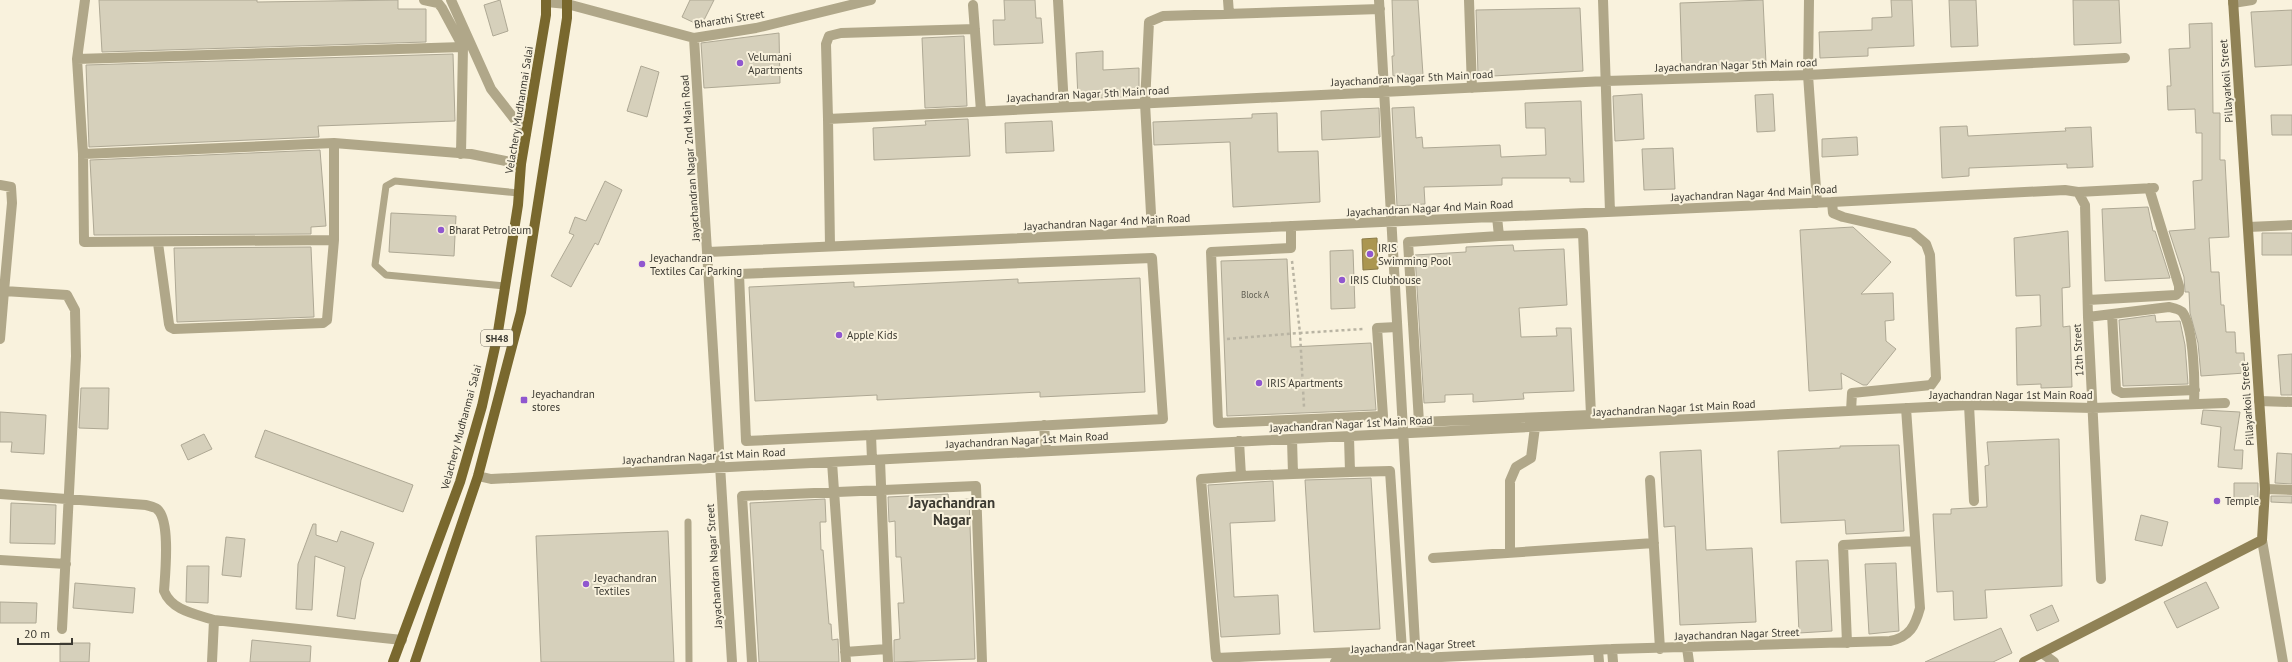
<svg xmlns="http://www.w3.org/2000/svg" width="2292" height="662" font-family="'PT Sans',sans-serif">
  <rect width="100%" height="100%" fill="#f9f2dd"/>
  <path fill="#ab9650" stroke="#8a7a47" d="M1377 238 1378 269 1363 270 1362 239Z"/>
  <path fill="#d6d0bb" stroke="#aea894" d="M99 0H257V2L398 0V9H426V42L102 52Z
    M500 0 508 31 493 36 484 5Z
    M690 0H714L701 26 682 17Z
    M1004 0H1035L1036 18H1041L1043 43 994 45 993 20H1005Z
    M1392 0H1418L1423 75 1393 76 1392 56H1394Z
    M1763 0 1766 63 1682 67 1680 3Z
    M1891 0H1912L1914 46 1868 48V56L1820 58 1819 32 1872 30V18L1892 17Z
    M1949 0H1976L1978 46 1951 47Z
    M2073 0H2119L2121 43 2074 45Z
    M1580 8 1583 71 1493 76V74H1478L1476 10Z
    M2292 10V65L2255 67 2251 12Z
    M2212 23 2213 113H2220V160H2225L2229 237 2209 238 2211 272H2219L2221 305H2224L2226 332H2235L2236 353H2244L2245 373 2201 376 2198 343 2190 313 2189 292H2185L2184 277 2169 231 2195 229 2193 181 2202 180V133H2196L2195 109 2168 110 2167 86H2171L2169 49 2190 48 2189 24Z
    M779 33 780 83 704 88 701 43Z
    M964 36 967 106 925 108 922 38Z
    M1103 51V70L1139 68V96L1078 99 1076 53Z
    M453 54 455 121 318 126 319 137 89 147 86 65Z
    M641 66 659 72 647 117 627 111Z
    M1642 94 1644 139 1615 141 1613 96Z
    M1773 94 1775 131 1757 132 1755 95Z
    M1581 101 1584 182H1570V178H1502V185L1424 187 1425 204 1397 206 1392 108 1414 107 1416 138 1422 137 1423 148 1500 145 1501 157 1546 155 1545 128H1526L1525 103Z
    M1379 108 1380 137 1322 140 1321 111Z
    M1277 113 1278 152 1318 151 1320 202 1233 207 1230 142 1154 145 1153 122 1252 118V114Z
    M2271 115H2292V135H2272Z
    M968 119 970 156 874 160 873 128 926 125 925 121Z
    M1052 121 1054 151 1006 153 1005 123Z
    M1967 126 1968 136 2066 131 2065 128 2091 127 2093 167 2067 168V164L1969 168V176L1942 178 1940 127Z
    M1857 137 1858 155 1822 157V139Z
    M1673 148 1675 189 1644 190 1642 149Z
    M320 150 326 226 311 227V234L94 235 90 160Z
    M605 181 622 190 598 245 595 243 571 287 551 276 574 235 569 233 575 217 586 221Z
    M2148 207 2153 231H2155L2170 278 2105 281 2102 209Z
    M391 213 456 216 454 256 389 252Z
    M1853 227 1891 262 1861 294 1893 293 1894 320 1885 321 1886 341 1896 349 1867 385H1863L1841 373 1842 389 1809 391 1800 230Z
    M2068 231 2070 287 2062 288 2063 327 2070 326 2072 387 2041 388V384L2017 385 2016 328 2041 326 2040 295 2016 296 2014 238Z
    M2262 233H2292V255H2262Z
    M1513 245 1514 251 1564 249 1567 305 1519 308 1521 337 1557 336 1556 328H1571L1574 391 1523 393 1524 399 1473 402V394L1445 395V402L1424 403 1415 255 1466 252V247Z
    M311 247 314 317 177 322 174 248Z
    M1353 250 1355 308 1331 309 1330 251Z
    M1287 259 1291 347 1371 343 1376 410 1227 416 1221 261Z
    M1140 278 1145 392 1040 397V392L877 400V395L755 401 749 287 854 282V287L1018 279V283Z
    M2155 315 2156 322 2180 321 2185 345 2188 384 2123 386 2119 320Z
    M2292 354V395H2281L2278 355Z
    M81 388H109L108 429 79 428Z
    M2203 410 2240 412 2234 450H2243L2242 469 2218 467 2221 427 2201 424Z
    M0 412 46 415 44 454 11 452 12 442H0Z
    M265 430 413 485 403 512 255 457Z
    M204 434 212 449 188 460 181 445Z
    M2059 439 2062 586 1985 590 1987 618 1954 620 1953 591 1937 592 1933 514H1951V509L1987 507 1985 466 1989 465 1987 442Z
    M1899 445 1904 531 1846 534 1845 520 1781 523 1778 451 1840 448V446Z
    M1701 450 1706 550 1752 548 1756 622 1680 625 1675 526 1664 527 1660 452Z
    M2277 453 2292 454V484L2275 483Z
    M1371 478 1380 629 1314 632 1305 480Z
    M1273 481 1275 521 1230 523 1234 597 1278 595 1280 634 1221 637 1208 485Z
    M2234 483H2258V502L2234 501Z
    M948 494 949 500 969 499 975 659 894 662V640L900 639 898 603H904L901 557H896L895 521 889 522 888 497Z
    M2271 496H2292V503L2271 502Z
    M825 499 826 522H820L821 550H823L829 624H831L832 640 838 639 839 662H759L750 503Z
    M11 503 56 505 55 544 10 543Z
    M2141 515 2168 522 2162 546 2135 540Z
    M313 524H316V535L337 542 341 531 374 543 361 580 355 619 337 616 345 567 315 556 312 610 296 609 298 564Z
    M668 531 674 662H541L536 536Z
    M226 537 245 539 241 577 222 575Z
    M1828 560 1832 631 1799 633 1796 561Z
    M1896 563 1899 631 1869 634 1865 564Z
    M187 566H209L208 603 186 602Z
    M2206 582 2219 608 2177 628 2164 602Z
    M75 583 135 588 133 613 73 608Z
    M0 602 37 603 36 623H0Z
    M2052 605 2059 621 2037 631 2030 615Z
    M2001 628 2012 653 1993 662H1925Z
    M252 640 311 646 310 662H250Z
    M60 643H90L89 662H60Z"/>
  <g fill="none" stroke-linecap="round" stroke-linejoin="round">
    <path stroke="#b9b4a3" stroke-width="2.5" stroke-dasharray="3 3" stroke-linecap="butt" d="M1292 261 1300 333 1363 329
      M1227 339 1300 333 1304 407"/>
    <path stroke="#b0a789" stroke-width="7" d="M505 286 386 275 375 265 386 186 395 181 519 193
      M688 522 689 662"/>
    <path stroke="#b0a789" stroke-width="10" d="M424 0 438 3 442 8 463 47
      M451 0 491 89 526 134
      M1058 0 1064 107
      M1228 0 1229 14
      M1379 0 1416 662
      M1469 0 1472 88
      M1603 0 1610 212
      M1809 0 1808 75 1817 203
      M546 2 567 4 694 38 756 28 871 0
      M2233 3 2252 0
      M973 5 981 111
      M694 38 732 662
      M77 59 85 0
      M828 119 826 44 829 36 841 33 975 29
      M334 143V240L84 242 83 154 334 143 471 154 521 164
      M83 154 77 59 463 47 461 154
      M0 185 11 187 12 203 4 291 67 295 75 310 76 356 62 629
      M2078 192 2085 205 2088 317 2101 579
      M1832 202 1833 213 1843 217 1913 233 1926 244 1930 255 1936 378 1931 385 1852 393 1851 411
      M1497 217 1499 236 1583 233 1591 415 1419 422 1408 242 1499 236
      M1291 226V248L1211 252 1218 423 1383 416 1377 328 1397 327
      M2248 227 2292 225
      M1152 232 1145 103 1149 22 1163 16 1380 9
      M158 243 169 324 170 327 174 329 323 323 327 320 334 240
      M830 246 828 119 1606 81 1808 75 2125 58
      M708 252 1832 202 2065 190 2078 192 2154 188
      M2088 300 2176 295 2179 292V286L2149 188
      M2112 314 2116 390 2122 393 2195 390
      M2088 317 2169 307C2174 308 2180 309 2183 313 2194 330 2195 384 2194 403
      M0 339 4 291
      M2259 401 2292 402
      M1969 405 1974 501
      M1044 425 1046 451
      M871 435 1163 419 1152 258 739 274 746 441 871 435 872 460
      M1239 441 1241 476 1293 474 1292 439
      M880 460 888 662
      M832 462 846 662
      M1293 474 1350 472
      M478 476 491 479 1969 405 2093 408 2225 403
      M1241 476 1201 479 1216 658 1402 650 1390 471 1350 472 1349 437
      M1650 480 1660 649
      M2265 489 2292 490
      M0 494 146 505C149 506 155 507 157 509 171 520 165 575 164 591 172 611 196 614 214 620
      M2262 540 2283 662
      M1510 552V481L1516 467 1531 458 1535 427
      M1433 558 1654 543
      M0 560 66 564
      M1847 643 1843 545 1915 541
      M1687 648 1689 662
      M1612 649 1613 662
      M1598 650 1599 662
      M845 652 887 649
      M2042 653 2054 662
      M212 662 214 620 402 640
      M752 662 742 496 976 486 982 662
      M1335 662 1612 649 1890 641C1910 637 1915 626 1920 608L1906 408"/>
    <path stroke="#908256" stroke-width="10" d="M2024 662 2262 540 2265 489 2233 0"/>
    <path stroke="#79682e" stroke-width="10" d="M393 662 460 482 482 406 497 338 518 205 521 164 546 15V0
      M415 662 478 476 521 312 567 18V0"/>
  </g>
  <g fill="#9057cf" stroke="#f9f2dd" stroke-width="1.5">
    <circle cx="740" cy="63" r="4"/>
    <circle cx="441" cy="230" r="4"/>
    <circle cx="1370" cy="254" r="4"/>
    <circle cx="642" cy="264" r="4"/>
    <circle cx="1342" cy="280" r="4"/>
    <circle cx="839" cy="335" r="4"/>
    <circle cx="1259" cy="383" r="4"/>
    <rect x="520" y="396" width="8" height="8" rx="2"/>
    <circle cx="2217" cy="501" r="4"/>
    <circle cx="586" cy="584" r="4"/>
  </g>
  <g text-anchor="middle" dominant-baseline="central" stroke-width="4" stroke-linejoin="round" paint-order="stroke">
    <g font-size="9" fill="#626054">
      <text x="1255" y="294">Block A</text>
    </g>
    <rect fill="#f9f2dd" stroke="#757165" stroke-width="1" x="481" y="330" width="32" height="16" rx="3"/>
    <g font-size="10" font-weight="bold" fill="#3c3a32">
      <text x="497" y="338">SH48</text>
    </g>
    <g font-size="11" fill="#3c3a32" stroke="#f9f2dd">
      <text transform="translate(729 19) rotate(-9)">Bharathi Street</text>
      <text transform="translate(1736 65) rotate(-2)">Jayachandran Nagar 5th Main road</text>
      <text transform="translate(1412 78) rotate(-3)">Jayachandran Nagar 5th Main road</text>
      <text transform="translate(2226 81) rotate(-94)">Pillayarkoil Street</text>
      <text transform="translate(1088 94) rotate(-3)">Jayachandran Nagar 5th Main road</text>
      <text transform="translate(519 110) rotate(-81)">Velachery Mudhanmai Salai</text>
      <text transform="translate(690 158) rotate(-94)">Jayachandran Nagar 2nd Main Road</text>
      <text transform="translate(1754 193) rotate(-3)">Jayachandran Nagar 4nd Main Road</text>
      <text transform="translate(1430 208) rotate(-3)">Jayachandran Nagar 4nd Main Road</text>
      <text transform="translate(1107 222) rotate(-3)">Jayachandran Nagar 4nd Main Road</text>
      <text transform="translate(2078 350) rotate(-93)">12th Street</text>
      <text x="2011" y="395">Jayachandran Nagar 1st Main Road</text>
      <text transform="translate(2247 404) rotate(-94)">Pillayarkoil Street</text>
      <text transform="translate(1674 408) rotate(-3)">Jayachandran Nagar 1st Main Road</text>
      <text transform="translate(1351 424) rotate(-3)">Jayachandran Nagar 1st Main Road</text>
      <text transform="translate(461 427) rotate(-75)">Velachery Mudhanmai Salai</text>
      <text transform="translate(1027 440) rotate(-3)">Jayachandran Nagar 1st Main Road</text>
      <text transform="translate(704 456) rotate(-3)">Jayachandran Nagar 1st Main Road</text>
      <text transform="translate(714 566) rotate(-94)">Jayachandran Nagar Street</text>
      <text transform="translate(1737 634) rotate(-2)">Jayachandran Nagar Street</text>
      <text transform="translate(1413 646) rotate(-3)">Jayachandran Nagar Street</text>
    </g>
    <g font-size="11" fill="#3c3a32" stroke="#f9f2dd" text-anchor="start">
      <text x="748" y="57">Velumani<tspan x="748" dy="13">Apartments</tspan></text>
      <text x="449" y="230">Bharat Petroleum</text>
      <text x="1378" y="248">IRIS<tspan x="1378" dy="13">Swimming Pool</tspan></text>
      <text x="650" y="258">Jeyachandran<tspan x="650" dy="13">Textiles Car Parking</tspan></text>
      <text x="1350" y="280">IRIS Clubhouse</text>
      <text x="847" y="335">Apple Kids</text>
      <text x="1267" y="383">IRIS Apartments</text>
      <text x="532" y="394">Jeyachandran<tspan x="532" dy="13">stores</tspan></text>
      <text x="2225" y="501">Temple</text>
      <text x="594" y="578">Jeyachandran<tspan x="594" dy="13">Textiles</tspan></text>
    </g>
    <g font-size="15" font-weight="bold" fill="#3c3a32" stroke="#f9f2dd">
      <text x="952" y="502">Jayachandran<tspan x="952" dy="17">Nagar</tspan></text>
    </g>
  </g>
  <path d="M18 638v6h54v-6" fill="none" stroke="#3c3a32" stroke-width="2"/>
  <text x="24" y="638" font-size="12" fill="#3c3a32" stroke="#f9f2dd" stroke-width="3" paint-order="stroke">20 m</text>
</svg>
